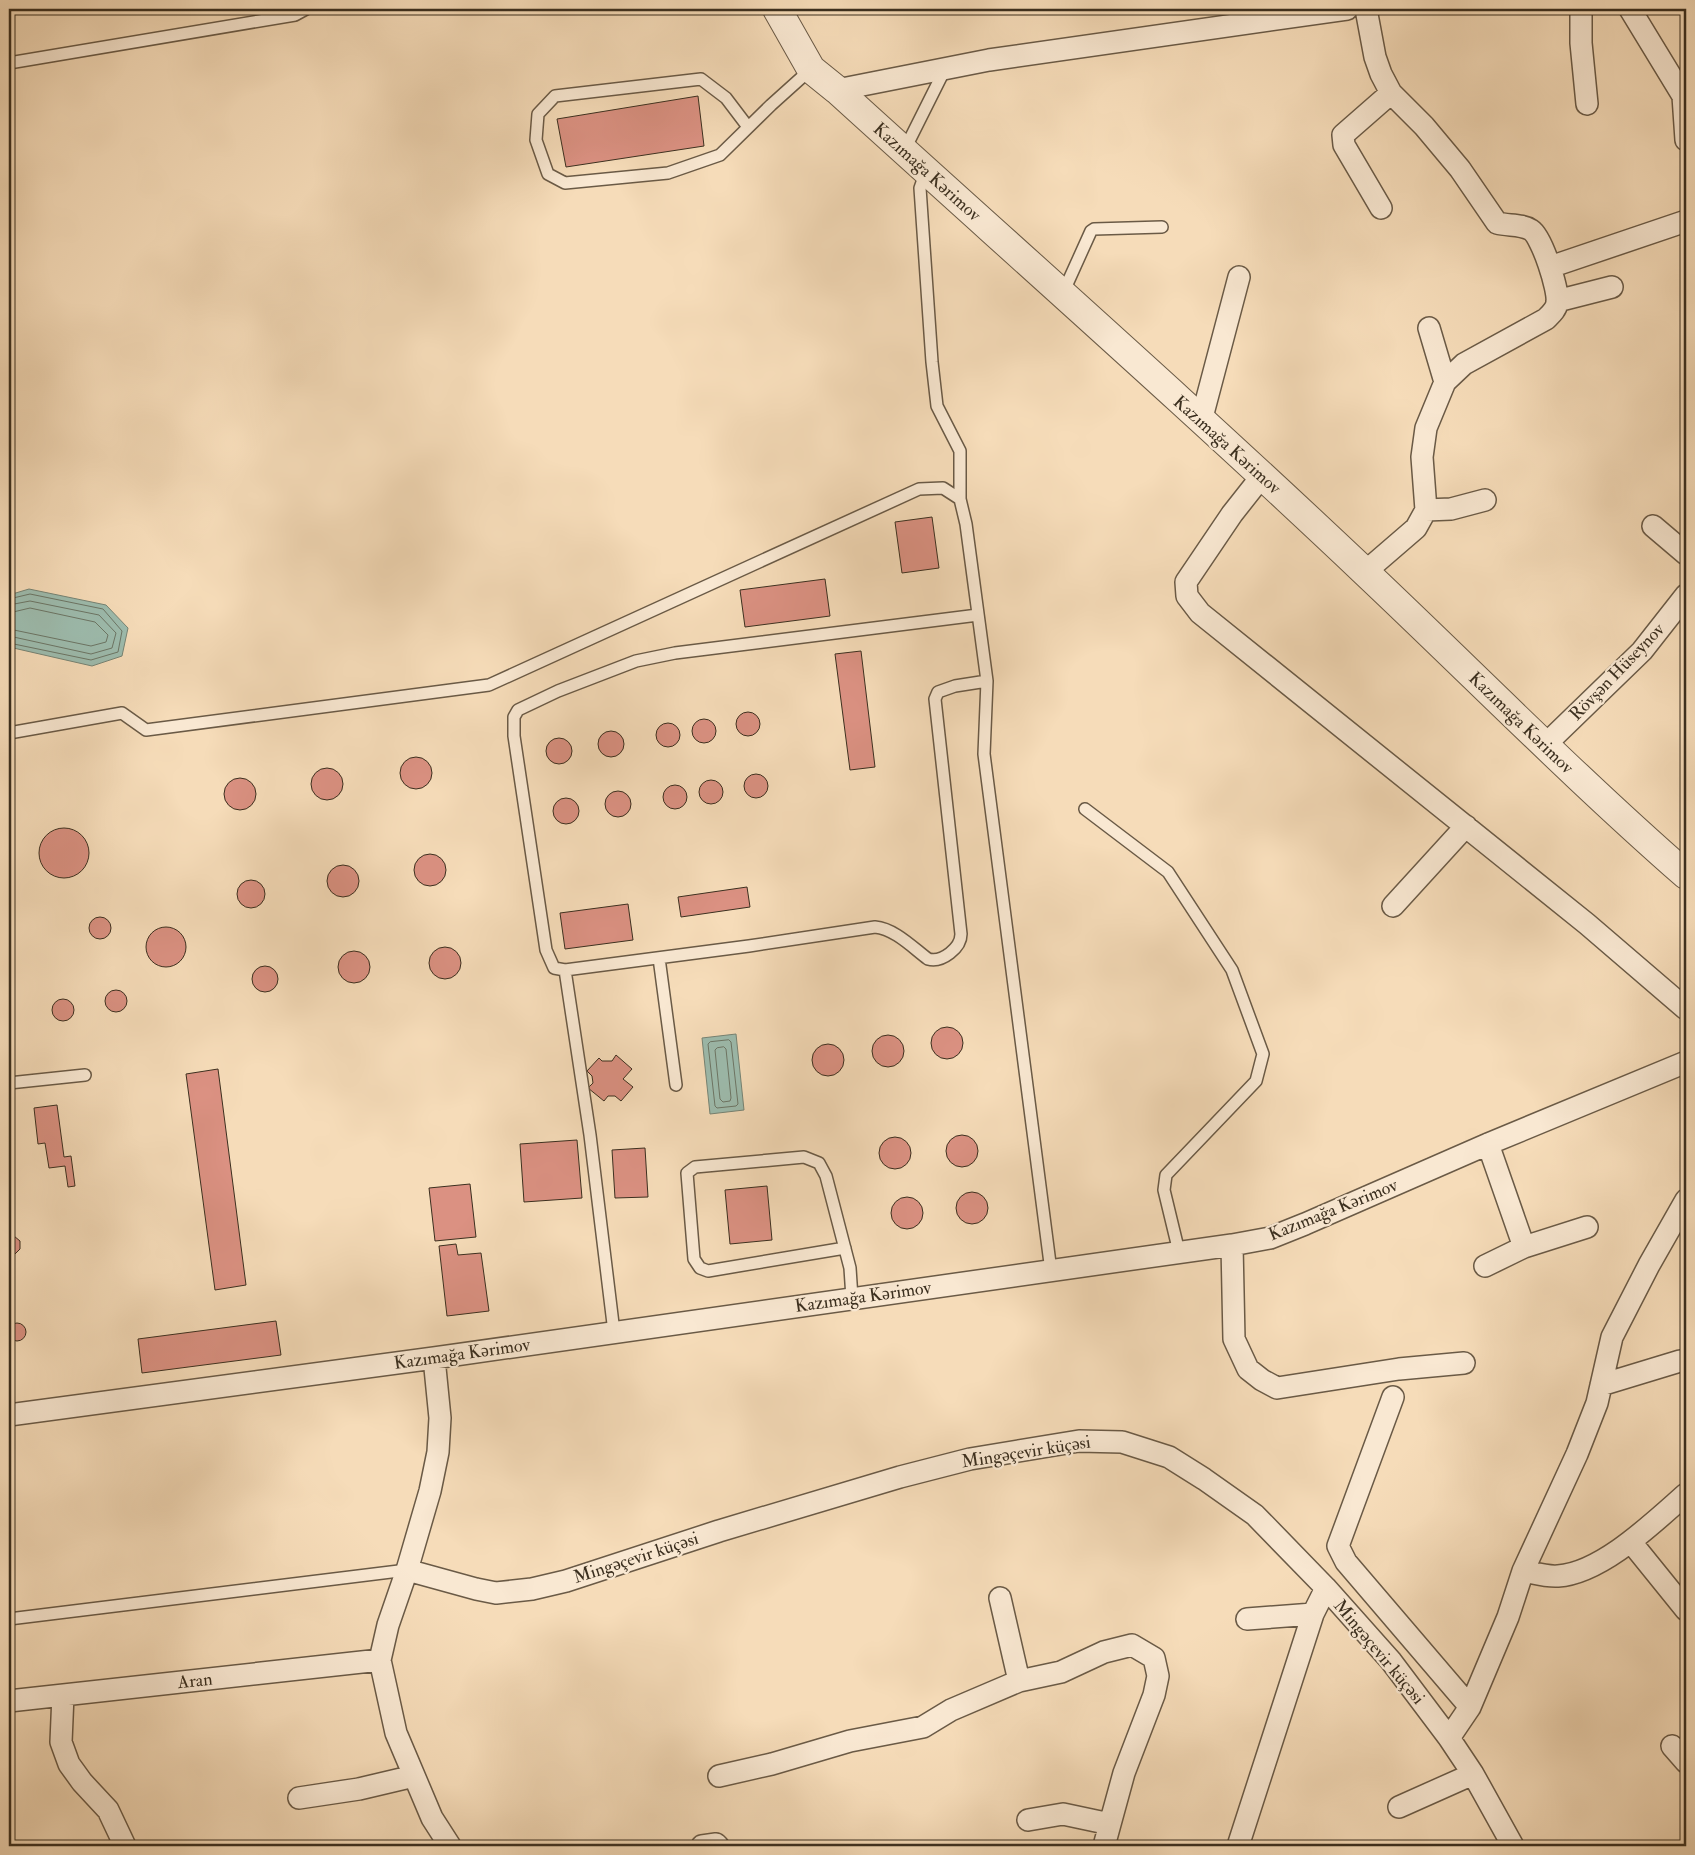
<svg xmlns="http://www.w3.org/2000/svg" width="1695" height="1855" font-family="'IM FELL Double Pica',serif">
  <rect width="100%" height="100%" fill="#f6dcb9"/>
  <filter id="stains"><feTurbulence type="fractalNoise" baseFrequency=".004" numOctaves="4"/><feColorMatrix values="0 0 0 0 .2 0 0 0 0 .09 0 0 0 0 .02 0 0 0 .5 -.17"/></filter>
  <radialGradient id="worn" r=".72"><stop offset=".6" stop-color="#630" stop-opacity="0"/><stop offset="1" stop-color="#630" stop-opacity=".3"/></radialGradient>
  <path fill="#9dbcae" stroke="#768475" d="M29 589 106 605 128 628 122 656 92 666 9 647V595Z
    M736 1034 744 1110 710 1114 702 1038Z"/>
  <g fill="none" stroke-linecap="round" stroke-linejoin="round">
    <path stroke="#6c7666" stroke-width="1" d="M9 599 30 594 103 609 122 631 118 652 91 660 9 643
      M9 605 30 601 99 615 116 633 112 648 91 654 9 636
      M9 613 30 608 95 622 108 635 106 642 91 646 9 629
      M729 1040 731 1042 738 1104 736 1106 717 1108 715 1106 708 1044 710 1042Z
      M724 1047 726 1049 731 1098 730 1101 723 1102 720 1099 715 1050 717 1048Z"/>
  </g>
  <path fill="#db9182" stroke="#3b2f1f" d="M698 96 704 146 566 167 557 119Z
    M932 517 939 568 902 573 895 522Z
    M825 579 830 616 745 627 740 590Z
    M861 651 875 767 850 770 835 654Z
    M736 724a12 12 0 1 1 24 0a12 12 0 1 1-24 0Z
    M692 731a12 12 0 1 1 24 0a12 12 0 1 1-24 0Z
    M656 735a12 12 0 1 1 24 0a12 12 0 1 1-24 0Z
    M598 744a13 13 0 1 1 26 0a13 13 0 1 1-26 0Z
    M546 751a13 13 0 1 1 26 0a13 13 0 1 1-26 0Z
    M400 773a16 16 0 1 1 32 0a16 16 0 1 1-32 0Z
    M311 784a16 16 0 1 1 32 0a16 16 0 1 1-32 0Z
    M744 786a12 12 0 1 1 24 0a12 12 0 1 1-24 0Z
    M224 794a16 16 0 1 1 32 0a16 16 0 1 1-32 0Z
    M699 792a12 12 0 1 1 24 0a12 12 0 1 1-24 0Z
    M663 797a12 12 0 1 1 24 0a12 12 0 1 1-24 0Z
    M605 804a13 13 0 1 1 26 0a13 13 0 1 1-26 0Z
    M553 811a13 13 0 1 1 26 0a13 13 0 1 1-26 0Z
    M39 853a25 25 0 1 1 50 0a25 25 0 1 1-50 0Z
    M414 870a16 16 0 1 1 32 0a16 16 0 1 1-32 0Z
    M327 881a16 16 0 1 1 32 0a16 16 0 1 1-32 0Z
    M237 894a14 14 0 1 1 28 0a14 14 0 1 1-28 0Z
    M747 887 750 907 681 917 678 897Z
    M628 904 633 940 565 949 560 913Z
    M89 928a11 11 0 1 1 22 0a11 11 0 1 1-22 0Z
    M146 947a20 20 0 1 1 40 0a20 20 0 1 1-40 0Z
    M429 963a16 16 0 1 1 32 0a16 16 0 1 1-32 0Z
    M338 967a16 16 0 1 1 32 0a16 16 0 1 1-32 0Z
    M252 979a13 13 0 1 1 26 0a13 13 0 1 1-26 0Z
    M105 1001a11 11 0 1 1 22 0a11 11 0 1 1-22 0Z
    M52 1010a11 11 0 1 1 22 0a11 11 0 1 1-22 0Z
    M931 1043a16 16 0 1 1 32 0a16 16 0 1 1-32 0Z
    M872 1051a16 16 0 1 1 32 0a16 16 0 1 1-32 0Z
    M812 1060a16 16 0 1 1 32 0a16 16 0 1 1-32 0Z
    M616 1055 632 1069 623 1079 633 1087 621 1101 615 1096H608L604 1101 588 1088 593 1083 592 1076 587 1071 599 1058 602 1061H612Z
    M218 1069 246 1285 215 1290 186 1074Z
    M57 1105 64 1157 71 1156 75 1186 68 1187 65 1166 49 1168 45 1143 38 1144 34 1108Z
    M946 1151a16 16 0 1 1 32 0a16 16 0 1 1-32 0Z
    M879 1153a16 16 0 1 1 32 0a16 16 0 1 1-32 0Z
    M577 1140 582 1198 524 1202 520 1144Z
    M645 1148 648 1197 615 1198 612 1150Z
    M470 1184 476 1237 435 1241 429 1188Z
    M767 1186 772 1240 730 1244 725 1190Z
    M956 1208a16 16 0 1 1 32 0a16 16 0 1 1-32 0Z
    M891 1213a16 16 0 1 1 32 0a16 16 0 1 1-32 0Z
    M9 1235 14 1236 20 1241V1249L14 1255H9Z
    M456 1244 458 1255 481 1253 489 1311 447 1316 439 1246Z
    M276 1321 281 1355 142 1373 138 1339Z
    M8 1332a9 9 0 1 1 18 0a9 9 0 1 1-18 0Z"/>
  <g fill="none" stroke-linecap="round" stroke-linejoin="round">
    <g stroke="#6a5a46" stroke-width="14">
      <path id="service" d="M9 63 295 15 306 9
        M748 127 726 98 701 79 555 96 538 114 536 140 548 174 565 183 668 173 720 155 771 105 811 69
        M904 151 945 69
        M926 171 920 188 932 362 937 406 960 451V499
        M1063 293 1091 231 1094 229 1162 227
        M978 615 675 653 636 661 558 691 518 710 514 717V736L546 950 554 968 565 970 749 946 875 927C895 929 912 947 928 959 942 963 961 948 961 934L935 699 938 692 955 686 987 681
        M9 733 122 713 146 730 489 685 919 489 943 488 960 499 966 524 987 681 984 754 1051 1271
        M1085 809 1168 872 1232 970 1263 1054 1256 1081 1166 1175 1164 1190 1179 1252
        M659 958 676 1085
        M565 970 590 1135 614 1332
        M9 1083 85 1075
        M845 1248 708 1271 700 1268 694 1259 687 1173 695 1167 804 1157 819 1163 826 1176 850 1268 852 1298
        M9 1619 407 1570"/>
    </g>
    <g stroke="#6a5a46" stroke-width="24">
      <path id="minor" d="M1581 9V43L1587 104
        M1630 9 1683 96 1686 140
        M837 90 989 60 1347 9
        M1381 208 1344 145 1343 135 1391 93
        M1550 267 1686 221
        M1557 301 1612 287
        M1429 328 1445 382
        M1201 421 1239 277
        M1262 476 1232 514 1186 582 1187 596 1200 613 1587 924 1686 1009
        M1426 510 1451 509 1485 500
        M1653 526 1686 554
        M1365 572 1416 528 1426 510 1422 457 1426 428 1445 382 1464 364 1546 319C1551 314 1556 310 1557 303 1559 290 1542 237 1531 230 1522 224 1508 226 1497 223L1460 169 1424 126 1391 93 1381 74 1375 57 1366 9
        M1544 746 1642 651 1686 595
        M1393 906 1466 826
        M1488 1144 1524 1247
        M1232 1245 1234 1339 1248 1369 1262 1380 1277 1388 1399 1369 1464 1363
        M1485 1266 1524 1247 1587 1227
        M434 1358 440 1418 438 1452 430 1491 407 1570 388 1625 380 1660 396 1733 432 1818 450 1846
        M1601 1385 1680 1361
        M1393 1397 1338 1546 1346 1562 1470 1707
        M9 1415 434 1358 1232 1245 1270 1238 1305 1224 1488 1144 1686 1062
        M1631 1542 1686 1610
        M407 1570 476 1589 496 1593 532 1589 566 1581 719 1531 900 1477 970 1459 1079 1441 1122 1442 1169 1457 1204 1479 1255 1515 1326 1588 1391 1661 1449 1738 1473 1774 1513 1846
        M1523 1571C1534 1573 1547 1577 1558 1576 1602 1573 1654 1522 1686 1494
        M1000 1598 1019 1681
        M1247 1619 1313 1614
        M63 1695 61 1742 69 1764 82 1782 108 1810 125 1846
        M9 1701 380 1660
        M1449 1738 1470 1707 1508 1617 1523 1571 1577 1454 1597 1403 1612 1337 1649 1265 1686 1200
        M1672 1746 1686 1762
        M719 1776 772 1764 850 1741 923 1727 951 1710 1019 1681 1061 1672 1104 1652 1132 1645 1154 1658 1158 1676 1154 1695 1124 1773 1104 1846
        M299 1798 359 1789 414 1776
        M1399 1807 1473 1774
        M1028 1820 1063 1814 1110 1824
        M702 1846 716 1844 718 1846
        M1238 1846 1313 1614 1326 1588"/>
    </g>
    <g stroke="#6a5a46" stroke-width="30">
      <path id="tertiary" d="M777 9 811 69 837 90C1013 250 1192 408 1365 572 1472 673 1575 778 1686 875"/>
    </g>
    <use href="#service" stroke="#f9e8d2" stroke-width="11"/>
    <use href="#minor" stroke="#f9e8d2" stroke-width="21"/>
    <use href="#tertiary" stroke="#f9e8d2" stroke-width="28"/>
  </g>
  <g text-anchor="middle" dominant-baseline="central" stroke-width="4.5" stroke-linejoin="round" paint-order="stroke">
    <g font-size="18" fill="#3b2f1f" stroke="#f9e8d2">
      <text transform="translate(927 172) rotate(42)">Kazımağa Kərimov</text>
      <text transform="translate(1227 445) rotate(42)">Kazımağa Kərimov</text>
      <text transform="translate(1617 672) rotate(-46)">Rövşən Hüseynov</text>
      <text transform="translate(1521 723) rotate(44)">Kazımağa Kərimov</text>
      <text transform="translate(1333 1210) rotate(-22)">Kazımağa Kərimov</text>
      <text transform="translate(863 1297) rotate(-8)">Kazımağa Kərimov</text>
      <text transform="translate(462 1354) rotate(-8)">Kazımağa Kərimov</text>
      <text transform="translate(1026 1452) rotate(-9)">Mingəçevir küçəsi</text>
      <text transform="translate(636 1558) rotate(-18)">Mingəçevir küçəsi</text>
      <text transform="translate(1379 1652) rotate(50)">Mingəçevir küçəsi</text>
      <text transform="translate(195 1681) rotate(-6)">Aran</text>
    </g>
  </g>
  <rect width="1695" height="1855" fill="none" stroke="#f6dcb9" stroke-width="30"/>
  <rect x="10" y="10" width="1675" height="1835" fill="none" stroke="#3b2f1f" stroke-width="2.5"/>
  <rect x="15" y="15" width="1665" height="1825" fill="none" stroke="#3b2f1f"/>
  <rect width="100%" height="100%" filter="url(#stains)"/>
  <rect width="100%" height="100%" fill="url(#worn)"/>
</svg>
